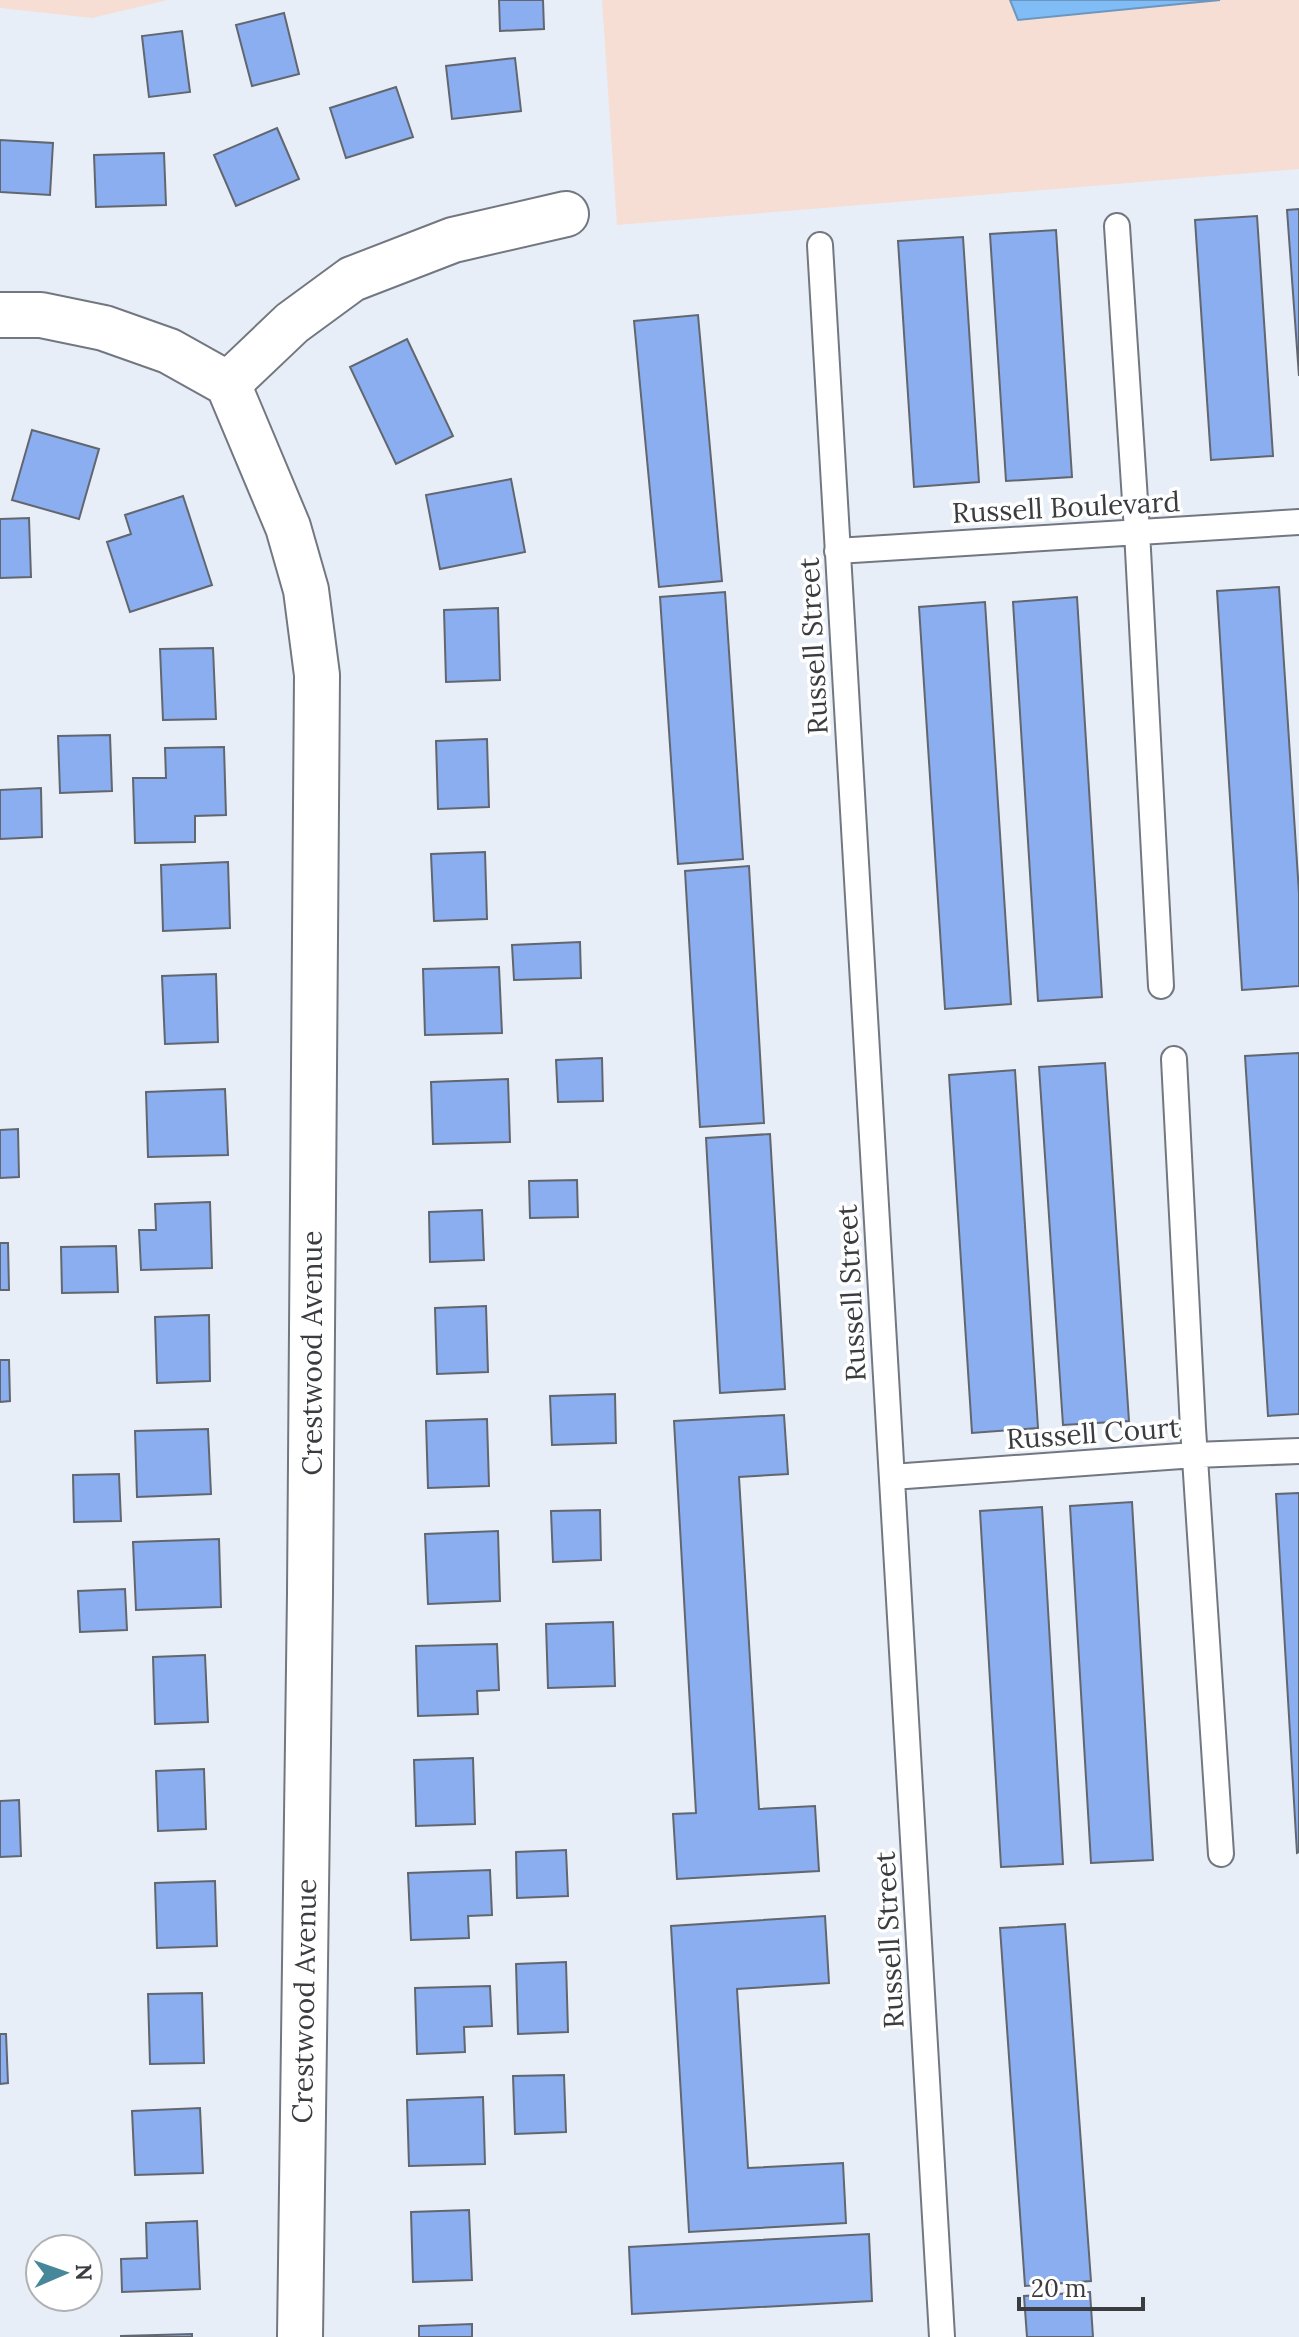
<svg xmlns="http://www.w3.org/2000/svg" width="1299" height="2337" font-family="Lora,serif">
  <rect width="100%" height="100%" fill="#e8eef8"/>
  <path fill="#f6ded4" d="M0 0H168L92 18 0 8Z
    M602 0H1299V169L617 225Z"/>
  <path fill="#80bdf6" stroke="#6b96bf" stroke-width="2" d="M1010 0H1220L1018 20Z"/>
  <path fill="#8aaeef" stroke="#61666f" stroke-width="2" d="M499 0H543L544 29 500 31Z
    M284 13 299 74 252 86 236 25Z
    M182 31 190 92 149 97 142 36Z
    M515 58 521 111 452 119 446 66Z
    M396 87 413 137 346 158 330 108Z
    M277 128 299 179 236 206 214 155Z
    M0 140 53 143 50 195 0 192Z
    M164 153 166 205 96 207 94 155Z
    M1299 209V376L1287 210Z
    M1257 216 1273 456 1211 460 1195 220Z
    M1056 230 1072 477 1006 481 990 234Z
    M963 237 979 482 914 487 898 241Z
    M698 315 722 581 659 587 634 321Z
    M407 339 453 436 396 464 350 367Z
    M32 430 99 449 79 519 12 500Z
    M511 479 525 552 440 569 426 495Z
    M183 496 212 585 130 612 107 542 131 534 125 515Z
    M29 518 31 577 0 578V519Z
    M1279 587 1299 893V986L1242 990 1217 591Z
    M725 592 743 859 678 864 660 597Z
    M1077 597 1102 997 1038 1001 1013 602Z
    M985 602 1011 1004 945 1009 919 607Z
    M498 608 500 680 446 682 444 610Z
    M213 648 216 719 163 720 160 649Z
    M110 735 112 791 60 793 58 736Z
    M487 739 489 807 438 809 436 741Z
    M224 747 226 815 195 816V842L135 843 133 778H166L165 748Z
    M41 788 42 837 0 839V790Z
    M485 852 487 919 434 921 431 854Z
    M228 862 230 928 163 931 161 865Z
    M749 866 764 1123 700 1127 685 871Z
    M580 942 581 978 514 980 512 945Z
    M499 967 502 1033 425 1035 423 969Z
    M216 974 218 1042 165 1044 162 976Z
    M1299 1053V1414L1268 1416 1245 1056Z
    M602 1058 603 1101 558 1102 556 1060Z
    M1105 1063 1129 1421 1063 1425 1039 1067Z
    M1015 1070 1038 1428 972 1433 949 1075Z
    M508 1079 510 1142 433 1144 431 1082Z
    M225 1089 228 1155 148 1157 146 1092Z
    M18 1129 19 1177 0 1178V1130Z
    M770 1134 785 1389 720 1393 706 1138Z
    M577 1180 578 1217 530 1218 529 1181Z
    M210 1202 212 1268 141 1270 139 1230H156L155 1204Z
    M482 1210 484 1260 430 1262 429 1212Z
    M0 1243H8L9 1290H0Z
    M116 1246 118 1292 62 1293 61 1247Z
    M486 1306 488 1372 437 1374 435 1308Z
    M209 1315 210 1381 157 1383 155 1317Z
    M0 1360H9L10 1401 0 1402Z
    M615 1394 616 1443 552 1445 550 1396Z
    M784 1415 788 1474 739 1477 759 1809 815 1806 819 1871 677 1879 673 1814 696 1813 674 1421Z
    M487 1419 489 1486 428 1488 426 1421Z
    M208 1429 211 1494 137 1497 135 1431Z
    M119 1474 121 1521 74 1522 73 1475Z
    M1299 1493V1852L1297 1853 1276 1494Z
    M1132 1502 1153 1860 1091 1863 1070 1506Z
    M1042 1507 1063 1864 1001 1867 980 1511Z
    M600 1510 601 1560 553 1562 551 1511Z
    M498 1531 500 1601 428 1604 425 1534Z
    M219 1539 221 1607 136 1610 133 1542Z
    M125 1589 127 1630 80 1632 78 1591Z
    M613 1622 615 1686 548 1688 546 1624Z
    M497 1644 499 1690 477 1691 478 1714 418 1716 416 1646Z
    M205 1655 208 1722 155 1724 153 1657Z
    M473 1758 475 1824 416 1826 414 1760Z
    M204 1769 206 1829 158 1831 156 1771Z
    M19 1800 21 1856 0 1857V1801Z
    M566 1850 568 1896 517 1898 516 1852Z
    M490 1870 492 1915 468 1916 469 1938 411 1940 408 1873Z
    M215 1881 217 1946 157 1948 155 1883Z
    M825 1916 829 1983 737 1989 748 2168 843 2163 846 2223 689 2232 671 1926Z
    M1065 1924 1091 2281 1025 2286 1000 1928Z
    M566 1962 568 2032 518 2034 516 1964Z
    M490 1986 492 2026 464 2027 465 2052 417 2054 415 1988Z
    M202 1993 204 2063 150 2064 148 1994Z
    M0 2034H6L8 2083 0 2084Z
    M564 2075 566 2132 515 2134 513 2076Z
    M483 2097 485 2164 409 2166 407 2100Z
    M200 2108 203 2173 135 2175 132 2111Z
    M469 2210 472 2280 413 2282 411 2212Z
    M197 2221 200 2289 122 2292 121 2259 147 2258 146 2223Z
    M869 2234 872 2301 632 2314 629 2247Z
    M1090 2292 1093 2337H1027L1024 2296Z
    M472 2324V2337H419V2326Z
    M192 2334V2337H121V2336Z"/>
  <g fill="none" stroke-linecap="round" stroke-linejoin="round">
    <g stroke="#727780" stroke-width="28">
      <path id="service" d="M1117 226 1137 531 1161 986
        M820 245 942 2337
        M837 551 1299 522
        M1174 1059 1193 1428 1221 1854
        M892 1477 1195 1455 1299 1451"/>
    </g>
    <g stroke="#727780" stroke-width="48">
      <path id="minor" d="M0 315H41L104 328 169 351 228 384
        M228 384 288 527 306 590 317 675 310 1593 300 2337
        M228 384 292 323 352 279 453 240 566 214"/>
    </g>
    <use href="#service" stroke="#fff" stroke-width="24"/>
    <use href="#minor" stroke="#fff" stroke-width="44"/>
  </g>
  <g text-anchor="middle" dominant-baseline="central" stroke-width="7" stroke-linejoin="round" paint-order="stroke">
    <g font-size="28" fill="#3a3c40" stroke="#fff">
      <text transform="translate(1066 507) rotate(-3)">Russell Boulevard</text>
      <text transform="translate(813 646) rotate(-93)">Russell Street</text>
      <text transform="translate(851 1293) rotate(-93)">Russell Street</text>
      <text transform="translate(312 1353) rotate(-90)">Crestwood Avenue</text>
      <text transform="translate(1093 1433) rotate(-4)">Russell Court</text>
      <text transform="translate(889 1940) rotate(-93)">Russell Street</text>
      <text transform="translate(304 2001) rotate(-89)">Crestwood Avenue</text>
    </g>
  </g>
  <g transform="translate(64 2273) rotate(88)"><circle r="38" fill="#ffffff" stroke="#b0b1b3" stroke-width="2"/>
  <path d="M0-6L14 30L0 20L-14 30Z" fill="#46879a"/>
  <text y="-12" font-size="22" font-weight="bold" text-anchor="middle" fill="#3a3c40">N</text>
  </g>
  <path d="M1019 2297v12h124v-12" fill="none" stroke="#3a3c40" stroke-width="4"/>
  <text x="1031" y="2297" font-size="24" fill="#3a3c40" stroke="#ffffff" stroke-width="6" paint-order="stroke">20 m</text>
</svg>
